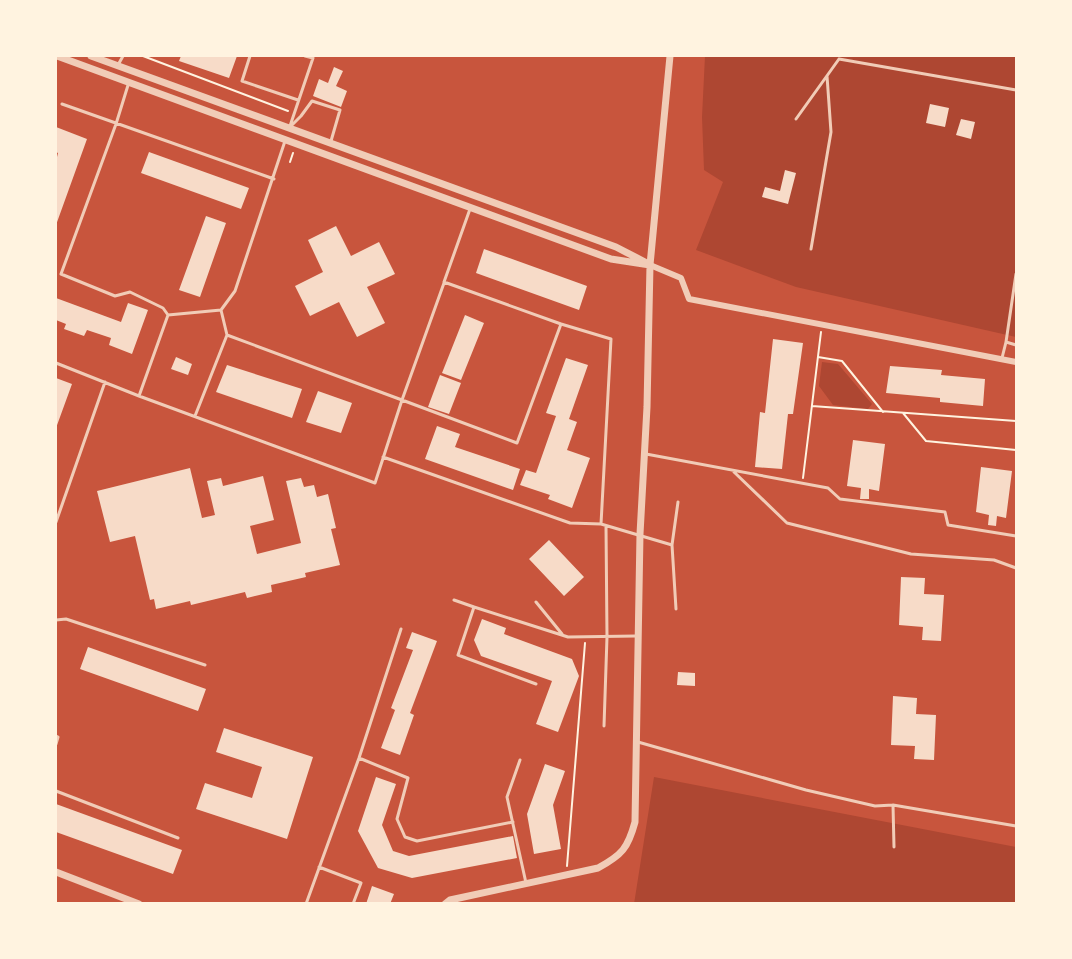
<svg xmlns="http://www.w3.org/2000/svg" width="1072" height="959" font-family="'Sofia Sans Condensed',sans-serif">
  <rect width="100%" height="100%" fill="#c8553d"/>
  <path fill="#ae4732" d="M705 56H1016V337L796 287 696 250 723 182 704 170 702 117Z
    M822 362 838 364 872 404 868 409 833 405 819 386Z
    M654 777 1016 847V903L634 904Z"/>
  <path fill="#f7dbc8" d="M181 56H237L229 78 179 61Z
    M334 67 343 71 336 86 347 91 341 107 313 96 319 79 328 83Z
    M930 104 949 108 945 127 926 123Z
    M961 119 975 122 971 139 956 135Z
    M56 127 87 139 56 225V161L58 153 56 152Z
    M149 152 249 188 241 209 141 173Z
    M785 170 796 173 788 204 762 197 765 187 780 191Z
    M206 216 226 223 200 297 179 290Z
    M336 226 351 256 379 242 395 274 367 287 385 323 357 337 339 302 310 316 295 286 323 272 308 240Z
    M484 249 587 286 579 310 476 273Z
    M56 298 121 322 128 303 148 310 132 354 109 345 111 338 87 330 84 336 64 329 66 324 56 320Z
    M465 315 484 323 461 380 442 373Z
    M773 339 803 343 793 414H788L782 469 755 467 760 412 765 413Z
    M176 357 192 364 188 375 171 369Z
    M566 358 588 365 569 419 577 422 567 450 590 458 572 508 548 499 550 495 520 485 526 470 536 473 556 416 546 413Z
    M227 365 302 389 292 418 216 392Z
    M890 366 942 370 941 375 985 379 983 406 940 402V398L886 393Z
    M440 375 461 383 449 414 428 407Z
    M56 378 72 384 56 428Z
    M318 391 352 403 341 433 306 422Z
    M437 426 460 434 455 447 520 469 513 490 425 459Z
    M853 440 885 444 879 491 869 489V499H860L861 488 847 486Z
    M981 467 1012 471 1006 518 997 516 996 526 988 525 989 515 976 512Z
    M190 468 202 518 215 515 207 481 221 478 223 486 263 476 274 520 250 526 257 554 301 543 286 481 301 478 304 487 314 485 317 497 328 494 336 528 331 529 340 565 305 573 306 577 271 585 272 592 247 598 245 592 191 605 190 601 156 609 154 599 150 600 135 536 110 542 97 491Z
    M549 540 584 577 564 596 529 559Z
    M901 577 925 578 924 594 944 595 941 641 922 640 923 627 899 625Z
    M482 619 506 628 504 634 572 659 579 676 558 732 536 724 552 681 481 656 474 640Z
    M412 632 437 641 410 713 414 715 400 755 381 748 395 710 391 708 413 650 406 648Z
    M88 647 206 689 198 711 80 669Z
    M678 672 695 673V686L677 685Z
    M893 696 917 698 916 714 936 715 934 760 914 759 915 746 891 745Z
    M224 728 313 757 287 839 196 809 205 783 252 798 262 767 216 752Z
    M545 764 565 771 553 805 561 849 534 854 527 814Z
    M376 777 396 784 382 825 393 851 409 856 513 836 517 858 412 878 378 868 358 831Z
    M56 804 182 850 173 874 56 832Z
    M372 886 394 894 390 904H366Z"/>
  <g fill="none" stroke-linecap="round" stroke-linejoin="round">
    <path stroke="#fff3e0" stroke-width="2" d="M143 56 288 111
      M290 162 293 153
      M818 357 842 361 883 412
      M812 406 1016 421V410
      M903 413 926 441 1016 450
      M803 478 821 332
      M567 866 585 643"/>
    <path stroke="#f1ccb7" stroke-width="3" d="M250 56 242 81 298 100
      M839 59 1016 90
      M118 65 123 56
      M62 104 274 179
      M796 119 839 59
      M290 126 313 58 305 56
      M289 128 301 116 312 101 340 110 331 141
      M811 249 831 132 827 76
      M168 315 221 310
      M561 324 611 339 601 524
      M227 335 402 400 444 283
      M1006 342 1016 274
      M1002 358 1006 342 1016 345
      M56 363 139 396 168 315 163 308 130 292 115 296 61 274 116 124 129 82
      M139 396 375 483 402 400 517 443 561 324 444 282 470 209
      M195 416 227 335 221 310 235 291 285 141
      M646 454 828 488 840 499 945 512 948 525 1016 536
      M383 457 570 523 601 524 672 545 678 502
      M734 472 787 523 911 554 994 560 1016 568
      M56 522 105 382
      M672 545 676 609
      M454 600 474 607
      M536 602 562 634
      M56 620 66 619 205 665
      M536 684 458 655 474 607 568 637 636 636
      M604 726 607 637 606 526
      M56 736 58 737 56 744
      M638 742 806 790 875 806 893 805 894 847
      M359 758 408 778 397 819 405 837 417 841 513 822
      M520 760 507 797 526 883
      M56 791 178 838
      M893 805 1016 826
      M319 867 361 883 353 904
      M306 904 359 758 401 629"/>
    <path stroke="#f1ccb7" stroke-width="6" d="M650 265 681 278 689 299 1016 362"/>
    <path stroke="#f1ccb7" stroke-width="7" d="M57 56 611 259 650 265
      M91 56 616 247 645 262
      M56 872 139 904
      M445 904 450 900 598 868C622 855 628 848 635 822L640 534 647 407 650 265 670 56"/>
  </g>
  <rect width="1072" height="959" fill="none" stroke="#fff3e0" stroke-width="114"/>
</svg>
